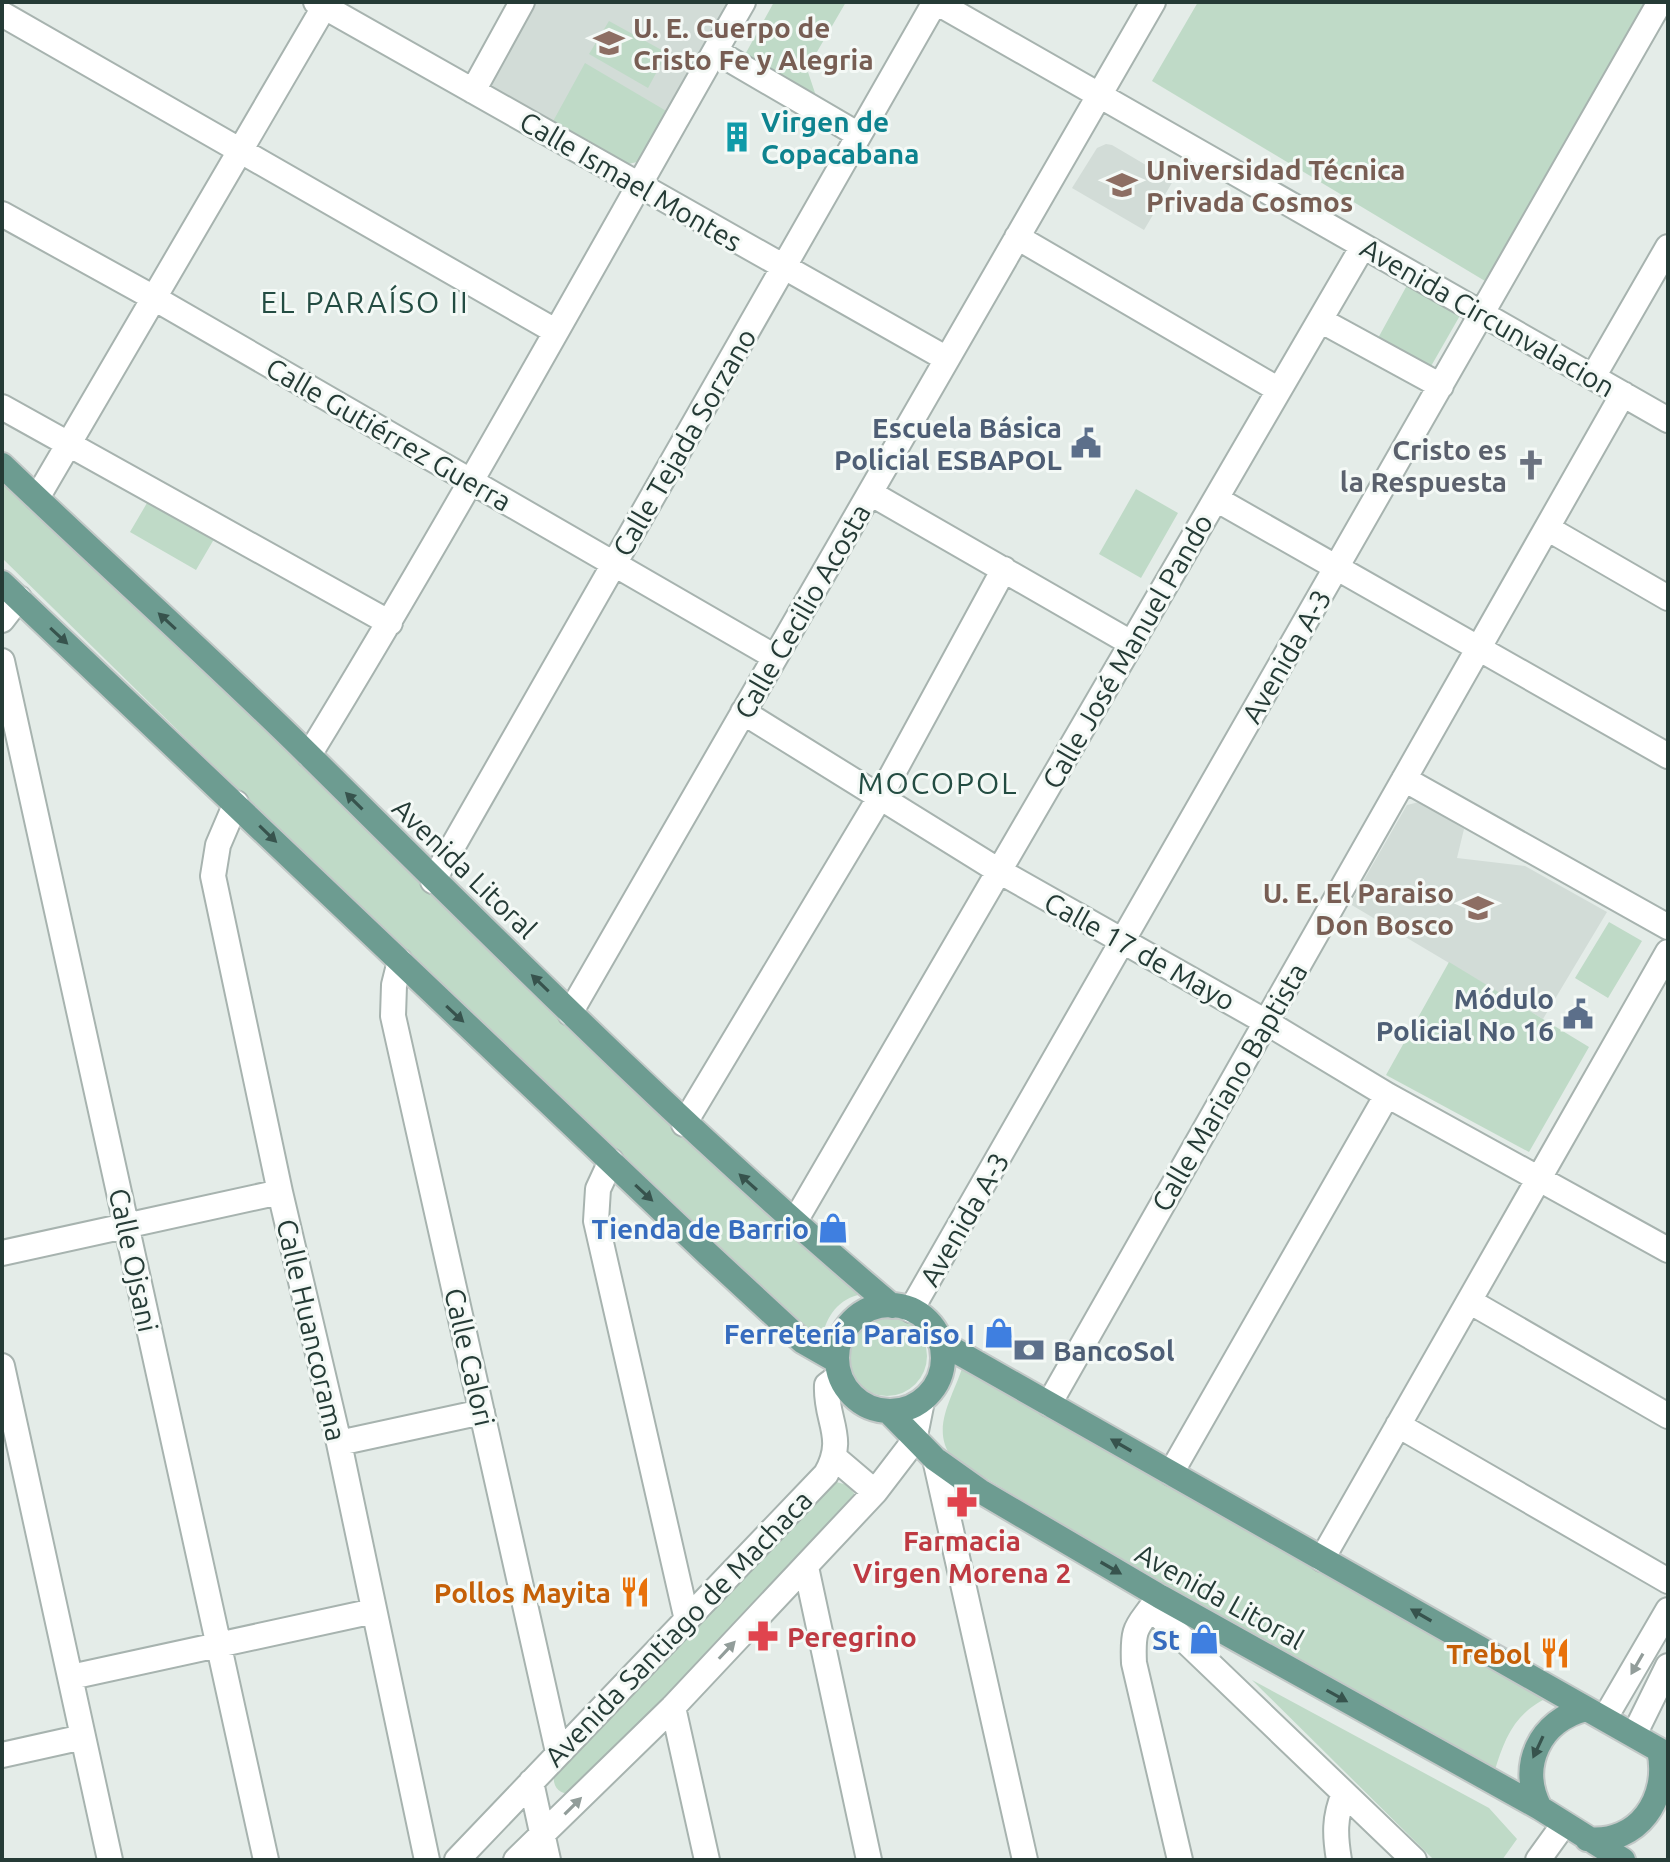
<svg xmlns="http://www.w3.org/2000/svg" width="1670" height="1862" font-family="Ubuntu,sans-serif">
  <rect width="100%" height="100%" fill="#e4ece8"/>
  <path fill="#d2dcd7" d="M534 2H730L641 161 628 164 489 90 487 84Z
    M1106 144 1112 145 1173 181 1144 230 1072 188 1097 148Z
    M1419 802 1464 829 1457 858 1525 866 1607 912 1543 1019 1350 904 1407 805Z"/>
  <path fill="#bfdac7" d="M774 2H846L807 69 818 102 742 60Z
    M1198 2H1647L1485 281 1152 81Z
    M609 21 667 53 648 88 589 54Z
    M585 63 668 112 641 161 628 164 551 125Z
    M1411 278 1466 305 1430 368 1377 340Z
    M2 478 138 605 486 946 858 1295C835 1301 825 1320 821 1342L260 811 2 558Z
    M1136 489 1178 513 1141 578 1099 554Z
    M154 491 220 529 196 570 130 532Z
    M1609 922 1642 941 1608 998 1575 978Z
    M1449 962 1589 1047 1529 1152 1386 1075Z
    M847 1356a40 40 0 1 1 80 0a40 40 0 1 1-80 0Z
    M964 1362 1551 1696C1515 1712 1505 1737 1494 1773L1084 1537 952 1458C929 1427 955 1395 964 1362Z
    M836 1482 848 1485 856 1496 576 1794C560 1795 552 1789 554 1773Z
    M1252 1680 1489 1808 1517 1839 1502 1860H1434Z"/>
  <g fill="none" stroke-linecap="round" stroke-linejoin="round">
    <g stroke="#a7b3af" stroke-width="28">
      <path id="minor" d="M316 2 947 359
        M936 2 1668 420
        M2 14 555 331
        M715 51 859 135
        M473 91 522 2
        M2 214 154 298 775 657
        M1017 237 1279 390
        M1320 320 1441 386
        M1593 377 1668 247
        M2 407 390 623
        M870 493 1131 643
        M37 498 327 2
        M1216 499 1668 756
        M1547 528 1668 598
        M2 620 19 598
        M2 661 266 1860
        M743 712 999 871 1266 1022 1387 1095 1668 1250
        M309 755C460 508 599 254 743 2
        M1404 779 1668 927
        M236 803 218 845 213 876 280 1192 339 1443 427 1860
        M433 881 935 2
        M400 961 394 985 393 1016 558 1752
        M570 1013 1153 2
        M684 1124 880 797 1004 569
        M611 1161 598 1189 596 1221 687 1620
        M794 1223 1363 246
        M2 1253 280 1192
        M1469 1301 1668 1416
        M911 1310 1660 2
        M2 1366 110 1860
        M1049 1404 1623 394
        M1398 1425 1668 1581
        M339 1443 482 1412
        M835 1458 875 1492
        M935 1459 1025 1860
        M1171 1473 1387 1095
        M1322 1559 1668 952
        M806 1567 869 1860
        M1159 1596C1139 1628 1132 1621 1134 1663L1180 1860
        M1151 1608 1414 1860
        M71 1677 374 1611
        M673 1707 707 1860
        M1605 1718 1668 1610
        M1634 1735 1668 1666
        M2 1755 83 1737
        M531 1782 548 1860
        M457 1860 826 1474C847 1437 825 1421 827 1385L839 1376
        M516 1860 673 1707 875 1492 914 1441 922 1401
        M1339 1860C1335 1836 1334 1817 1344 1794
        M1538 1860 1564 1824"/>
    </g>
    <g stroke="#c2c8c7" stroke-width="28">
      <path id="major" d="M2 465C104 563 210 657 311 757 500 944 688 1134 892 1306
        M2 583 709 1255 802 1341 837 1361
        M837 1358a53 53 0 1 1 106 0a53 53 0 1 1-106 0Z
        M940 1342 1668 1755
        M888 1411 935 1459 980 1491 1159 1596 1540 1808 1623 1860
        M1540 1808C1518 1766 1540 1720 1586 1709
        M1587 1839C1638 1845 1670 1798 1659 1750"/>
    </g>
    <use href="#minor" stroke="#fff" stroke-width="24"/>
    <use href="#major" stroke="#6d9c91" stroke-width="24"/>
  </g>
  <defs><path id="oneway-solid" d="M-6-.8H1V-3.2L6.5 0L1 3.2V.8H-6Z" transform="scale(2)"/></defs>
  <g fill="#37534d">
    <use href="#oneway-solid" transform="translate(167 621) rotate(-137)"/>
    <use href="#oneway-solid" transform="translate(59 636) rotate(43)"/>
    <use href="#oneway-solid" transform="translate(354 801) rotate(-135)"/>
    <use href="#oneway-solid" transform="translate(268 834) rotate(44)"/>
    <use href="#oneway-solid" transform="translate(540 983) rotate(-136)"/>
    <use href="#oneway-solid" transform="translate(455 1014) rotate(43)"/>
    <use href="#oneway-solid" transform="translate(748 1182) rotate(-138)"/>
    <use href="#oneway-solid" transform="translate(644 1193) rotate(43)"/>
    <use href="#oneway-solid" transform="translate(1121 1445) rotate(-150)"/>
    <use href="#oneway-solid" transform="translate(1111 1568) rotate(30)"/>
    <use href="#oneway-solid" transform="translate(1421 1615) rotate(-150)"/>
    <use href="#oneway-solid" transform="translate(1337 1696) rotate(29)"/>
    <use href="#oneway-solid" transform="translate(1538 1747) rotate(115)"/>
  </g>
  <g fill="#929d9a">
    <use href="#oneway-solid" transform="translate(727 1650) rotate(-47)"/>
    <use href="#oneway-solid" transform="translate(1637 1664) rotate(120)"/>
    <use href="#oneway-solid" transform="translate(573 1806) rotate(-45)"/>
  </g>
  <defs>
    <g id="school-bare" transform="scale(2.4)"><path d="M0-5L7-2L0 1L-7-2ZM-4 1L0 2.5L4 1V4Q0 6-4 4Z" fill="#8d6e63" stroke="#f4f9f6" stroke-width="2.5" paint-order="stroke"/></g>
    <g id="building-bare" transform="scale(2.4)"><path d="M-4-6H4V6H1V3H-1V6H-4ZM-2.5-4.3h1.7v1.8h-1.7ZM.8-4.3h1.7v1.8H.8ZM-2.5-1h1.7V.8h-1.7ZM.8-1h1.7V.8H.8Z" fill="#0f9aa8" stroke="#f4f9f6" stroke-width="2.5" paint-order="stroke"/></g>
    <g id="university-bare" transform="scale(2.4)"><path d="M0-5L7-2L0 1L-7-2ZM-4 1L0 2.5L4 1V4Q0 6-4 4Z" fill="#8d6e63" stroke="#f4f9f6" stroke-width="2.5" paint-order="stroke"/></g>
    <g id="civic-bare" transform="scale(2.4)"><path d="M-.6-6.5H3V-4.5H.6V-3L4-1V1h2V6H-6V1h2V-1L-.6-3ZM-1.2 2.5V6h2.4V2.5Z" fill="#5c6f8a" stroke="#f4f9f6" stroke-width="2.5" paint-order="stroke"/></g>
    <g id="church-bare" transform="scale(2.4)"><path d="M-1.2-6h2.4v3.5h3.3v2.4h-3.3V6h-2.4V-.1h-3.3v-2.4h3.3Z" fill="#6b7280" stroke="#f4f9f6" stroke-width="2.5" paint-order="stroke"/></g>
    <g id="shop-bare" transform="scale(2.4)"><path d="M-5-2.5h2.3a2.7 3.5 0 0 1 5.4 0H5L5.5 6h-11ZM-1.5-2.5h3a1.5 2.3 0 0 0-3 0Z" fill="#3f7fe0" stroke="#f4f9f6" stroke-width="2.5" paint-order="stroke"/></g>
    <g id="bank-bare" transform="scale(2.4)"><path d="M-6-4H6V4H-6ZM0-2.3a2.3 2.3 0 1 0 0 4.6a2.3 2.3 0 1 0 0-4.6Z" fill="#5c6f8a" stroke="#f4f9f6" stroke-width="2.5" paint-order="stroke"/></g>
    <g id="pharmacy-bare" transform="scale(2.4)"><path d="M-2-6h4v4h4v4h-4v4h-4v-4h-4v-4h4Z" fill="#e0444e" stroke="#f4f9f6" stroke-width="2.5" paint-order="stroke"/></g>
    <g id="restaurant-bare" transform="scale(2.4)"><path d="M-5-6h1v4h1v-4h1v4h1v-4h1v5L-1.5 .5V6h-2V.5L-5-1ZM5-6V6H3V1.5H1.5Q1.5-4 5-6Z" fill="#e8710a" stroke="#f4f9f6" stroke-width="2.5" paint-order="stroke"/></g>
  </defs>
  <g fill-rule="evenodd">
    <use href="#school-bare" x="609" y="43"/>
    <use href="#building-bare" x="737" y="137"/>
    <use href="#university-bare" x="1122" y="185"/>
    <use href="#civic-bare" x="1086" y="443"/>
    <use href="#church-bare" x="1531" y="465"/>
    <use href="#school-bare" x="1478" y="908"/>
    <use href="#civic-bare" x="1578" y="1014"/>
    <use href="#shop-bare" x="833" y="1228"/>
    <use href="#shop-bare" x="999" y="1333"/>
    <use href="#bank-bare" x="1029" y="1350"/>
    <use href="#pharmacy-bare" x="962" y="1502"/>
    <use href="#restaurant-bare" x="635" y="1592"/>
    <use href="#pharmacy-bare" x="763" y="1636"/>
    <use href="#shop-bare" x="1204" y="1639"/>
    <use href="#restaurant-bare" x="1555" y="1653"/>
  </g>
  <g text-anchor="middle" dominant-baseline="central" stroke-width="6" stroke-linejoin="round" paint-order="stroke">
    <g font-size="28" font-weight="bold" fill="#785e54" stroke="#f4f9f6" text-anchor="start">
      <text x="633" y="27">U. E. Cuerpo de<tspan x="633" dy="32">Cristo Fe y Alegria</tspan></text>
      <text x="1146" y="169">Universidad Técnica<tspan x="1146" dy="32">Privada Cosmos</tspan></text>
      <text x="1454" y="892" text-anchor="end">U. E. El Paraiso<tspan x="1454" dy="32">Don Bosco</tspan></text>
    </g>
    <g font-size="28" font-weight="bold" fill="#0d838f" stroke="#f4f9f6" text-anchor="start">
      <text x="761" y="121">Virgen de<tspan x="761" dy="32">Copacabana</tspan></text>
    </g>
    <g font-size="28" fill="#253b36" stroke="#f4f9f6">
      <text transform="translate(631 181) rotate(30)">Calle Ismael Montes</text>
      <text transform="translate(1488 317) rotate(30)">Avenida Circunvalacion</text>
      <text transform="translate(389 434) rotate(30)">Calle Gutiérrez Guerra</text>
      <text transform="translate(684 442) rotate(-60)">Calle Tejada Sorzano</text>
      <text transform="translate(802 611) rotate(-60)">Calle Cecilio Acosta</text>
      <text transform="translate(1127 651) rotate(-60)">Calle José Manuel Pando</text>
      <text transform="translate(1286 656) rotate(-60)">Avenida A-3</text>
      <text transform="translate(465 868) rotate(44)">Avenida Litoral</text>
      <text transform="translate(1140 951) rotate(29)">Calle 17 de Mayo</text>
      <text transform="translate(1229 1087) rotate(-60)">Calle Mariano Baptista</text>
      <text transform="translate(964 1219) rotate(-60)">Avenida A-3</text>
      <text transform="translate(134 1260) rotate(78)">Calle Ojsani</text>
      <text transform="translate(312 1330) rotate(77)">Calle Huancorama</text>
      <text transform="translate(470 1357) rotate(77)">Calle Calori</text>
      <text transform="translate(1220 1596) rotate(29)">Avenida Litoral</text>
      <text transform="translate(678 1628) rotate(-46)">Avenida Santiago de Machaca</text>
    </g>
    <g font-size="28" font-weight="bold" fill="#4e5e75" stroke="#f4f9f6" text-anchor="end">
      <text x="1062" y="427">Escuela Básica<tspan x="1062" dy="32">Policial ESBAPOL</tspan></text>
      <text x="1554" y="998">Módulo<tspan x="1554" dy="32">Policial No 16</tspan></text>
      <text x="1053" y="1350" text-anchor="start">BancoSol</text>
    </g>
    <g font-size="28" font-weight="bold" fill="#5b616d" stroke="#f4f9f6" text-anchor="end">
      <text x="1507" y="449">Cristo es<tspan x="1507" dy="32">la Respuesta</tspan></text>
    </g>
    <g font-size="28" font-weight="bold" fill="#366cbe" stroke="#f4f9f6" text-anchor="end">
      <text x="809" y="1228">Tienda de Barrio</text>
      <text x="975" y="1333">Ferretería Paraiso I</text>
      <text x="1180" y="1639">St</text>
    </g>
    <g font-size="28" font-weight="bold" fill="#be3a42" stroke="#f4f9f6">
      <text x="962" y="1540">Farmacia<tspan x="962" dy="32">Virgen Morena 2</tspan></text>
      <text x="787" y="1636" text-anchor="start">Peregrino</text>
    </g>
    <g font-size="28" font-weight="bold" fill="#c56008" stroke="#f4f9f6" text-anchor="end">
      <text x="611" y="1592">Pollos Mayita</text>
      <text x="1531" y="1653">Trebol</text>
    </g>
    <g font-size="30" letter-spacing="2" fill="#234c42" stroke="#f4f9f6">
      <text x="365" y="302">EL PARAÍSO II</text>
      <text x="938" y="783">MOCOPOL</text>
    </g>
  </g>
  <rect width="1670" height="1862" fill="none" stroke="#253b36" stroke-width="8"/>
</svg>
